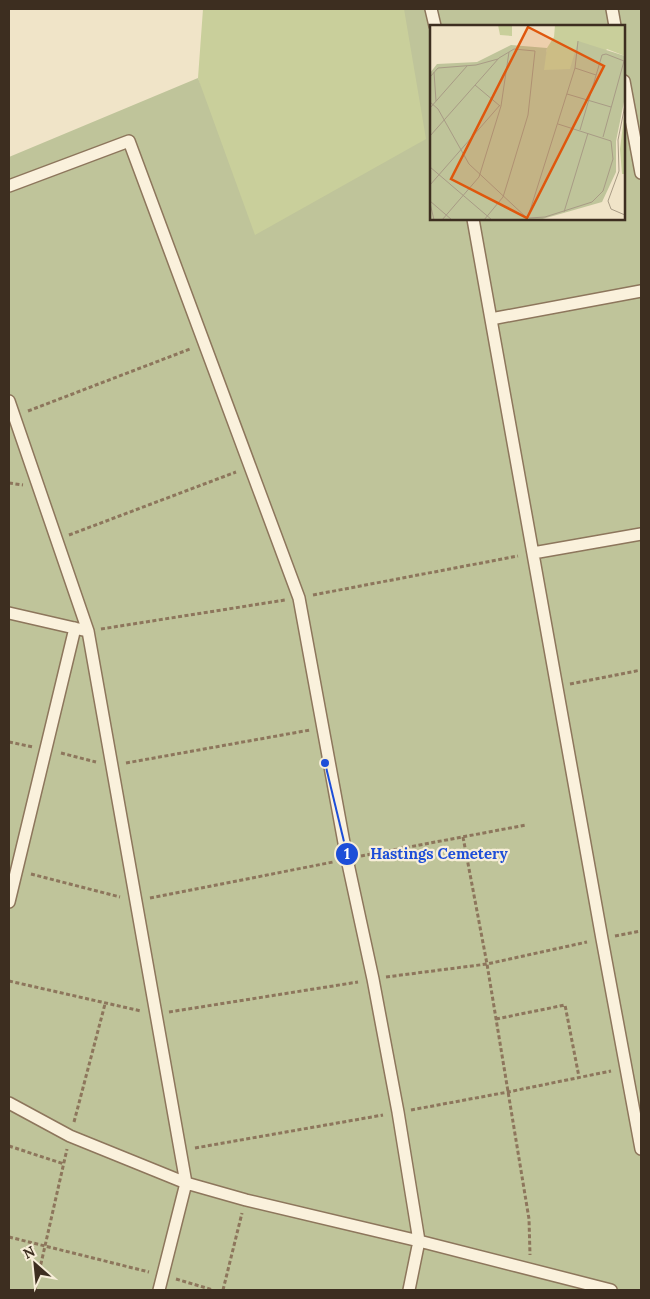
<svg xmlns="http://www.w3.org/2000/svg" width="650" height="1299" font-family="Lora,serif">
  <rect width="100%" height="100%" fill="#f0e4c8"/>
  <path fill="#c9cf9b" d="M203 9H554L431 26V219L450 958 198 78Z"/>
  <path fill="#bfc49a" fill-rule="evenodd" d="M404 9H641V1290H9V157L198 78 255 235 426 139ZM431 26H624V219H431Z"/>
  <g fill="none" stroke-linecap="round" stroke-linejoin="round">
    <g stroke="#8d765c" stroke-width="14">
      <path id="lane" d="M431 9 435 26
        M612 9 615 26
        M624 81 641 173
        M9 186 129 141 299 598 347 859 373 979 398 1112 419 1241 409 1290
        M473 219 602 939 641 1149
        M491 319 641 291
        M9 401 88 631 186 1183 159 1290
        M533 553 641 534
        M9 613 83 630
        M9 902 75 628
        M9 1103 70 1136 186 1183 246 1200 419 1241 611 1290"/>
    </g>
    <path stroke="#8d765c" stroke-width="3" stroke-dasharray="4 2.5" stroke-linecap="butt" d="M28 411 190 349
      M9 483 23 485
      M69 535 236 472
      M313 595 518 556
      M101 629 285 600
      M570 684 641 670
      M9 742 33 747
      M61 753 96 762
      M126 763 310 730
      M463 837 487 964 529 1219 530 1255
      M361 856 526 825
      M31 874 120 897
      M150 898 333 862
      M615 936 641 931
      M386 977 487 964 587 942
      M9 981 141 1011
      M169 1012 358 982
      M496 1019 565 1005 579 1077
      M411 1110 508 1092 611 1071
      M74 1122 105 1004
      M9 1146 64 1164
      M195 1148 383 1115
      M9 1237 149 1272
      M176 1279 213 1290
      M35 1290 67 1149
      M223 1290 242 1213"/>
    <use href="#lane" stroke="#faf1dc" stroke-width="11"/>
  </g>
  <g transform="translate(430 25)">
    <rect width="195" height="195" fill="#f0e4c8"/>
    <path d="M68 0H82V11L70 10ZM125 0H195V31L177 24 94 133 117 23 124 12ZM195 83V148L194 149H192L190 124Z" fill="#c9cf9b"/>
    <path d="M148 16 195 31V72L186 116V147L172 177 109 195H0V48L7 39 47 37 81 20 117 23 114 45 140 44Z" fill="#bfc49a"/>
    <path fill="none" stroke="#a89b85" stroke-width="1" d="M145 43 166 50M4 47 6 76M0 52 8 43 46 40 68 34M45 60 70 81M137 69 181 82M0 77 8 84 39 139 98 194M195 80 188 115 189 146 178 176 181 184 195 190M0 83 37 41M150 105 172 30 176 29 194 36 173 112M0 111 69 33 84 24 105 26 98 90 78 156 73 172 54 195M0 142 62 195M0 160 70 80M0 176 22 195M0 178 4 195M134 187 158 108M99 193 115 192 162 177 173 166 183 134 181 116 128 99M12 195 49 152 71 81 79 27M97 195 145 43 148 16"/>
    <path fill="#df570d" fill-opacity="0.15" stroke="#df570d" stroke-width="2.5" d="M98 2 174 41 97 193 21 154Z"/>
    <rect width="195" height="195" fill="none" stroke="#3d2e20" stroke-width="2.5"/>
  </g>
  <path fill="none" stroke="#1d4ed8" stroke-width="2" d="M325 763L347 854"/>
  <g fill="#1d4ed8" stroke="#f7eed8" stroke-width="2">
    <circle cx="325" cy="763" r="5"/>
    <circle cx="347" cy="854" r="12"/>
  </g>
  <g font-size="15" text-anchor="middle" font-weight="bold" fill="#fff">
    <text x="347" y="859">1</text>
  </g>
  <g font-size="15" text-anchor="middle" font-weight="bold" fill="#1d4ed8" stroke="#f7eed8" stroke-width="4.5" stroke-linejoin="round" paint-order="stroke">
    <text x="439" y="859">Hastings Cemetery</text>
  </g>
  <rect width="650" height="1299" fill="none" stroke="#3d2e20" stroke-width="20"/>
  <g transform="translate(35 1264) rotate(333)" stroke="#f7eed8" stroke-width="4" paint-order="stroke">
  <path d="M0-4L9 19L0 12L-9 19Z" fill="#3d2e20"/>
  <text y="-8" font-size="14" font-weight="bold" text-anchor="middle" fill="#3d2e20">N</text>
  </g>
</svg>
